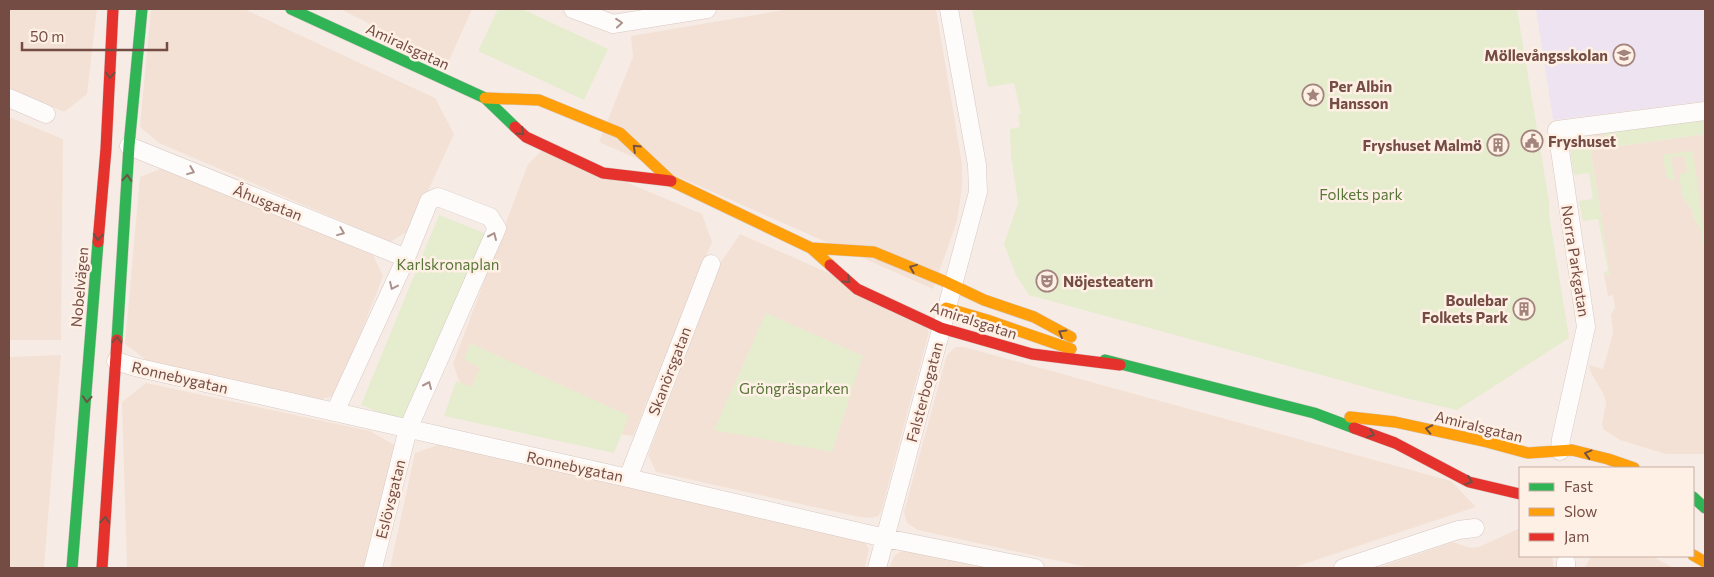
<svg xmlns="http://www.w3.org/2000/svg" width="1714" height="577" font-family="Commissioner,sans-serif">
  <rect width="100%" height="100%" fill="#f6ece5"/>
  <path fill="#f4e1d5" d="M9 9H97L87 94 64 112 9 88Z
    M151 9H244L435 98 454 134 410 230 390 242 159 143 140 127Z
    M340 9H472L448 63Z
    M790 9H936L962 164V188L957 221 933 289 599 142 633 57 631 36Z
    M9 117 63 139 61 340H9Z
    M1603 133 1606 148 1705 134V454H1666L1620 440 1604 430 1602 424 1606 403 1604 395 1590 371 1589 365 1603 369 1613 333 1611 315 1615 307 1613 295 1608 296 1604 275 1610 274 1588 134Z
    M545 148 702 214 712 242 633 436 472 415 453 364 528 164Z
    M165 167 373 255 383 276 337 395 314 401 149 362 125 344 140 177Z
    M740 234 913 310 929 332 881 512 878 516 872 518 859 517 656 472 648 455 721 262Z
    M956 347H964L1451 481 1476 507 1292 568H1091L918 530 907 523 904 512 946 358 948 354Z
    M61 355 44 568H9V357Z
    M146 383 370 431 398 447 364 568H127L122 402Z
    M441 444 855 538 866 544 869 549 865 568H390L415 453Z
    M1520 528V556H1552L1554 568H1377L1453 542 1470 548 1479 547Z
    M902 551H909L985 568H889L894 556Z
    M1591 556H1651L1674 568H1585Z"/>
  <path fill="#eee3f1" d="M1536 9H1705V101L1554 120 1553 119Z"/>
  <path fill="#e6ecce" d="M498 9H522L608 49 584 100 478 51Z
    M972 9H1517L1549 201V215L1569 338 1457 410 1405 398 1029 295 1016 275 1004 244 1018 203 1011 156 1010 129 1020 127 1018 115 1021 114 1014 83 988 87Z
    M1705 119V134L1605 148 1603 133Z
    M1588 134 1610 274 1604 275V272L1608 271 1598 219 1583 221 1579 201 1593 199 1589 173 1574 175C1572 157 1563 136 1588 134Z
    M1693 151 1705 239V253H1704L1700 227 1694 220 1692 210 1682 196 1679 174 1687 172 1684 156 1671 157 1675 181 1666 177 1663 155Z
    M439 215 489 235 411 425 361 405Z
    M766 313 863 356 832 452 714 430Z
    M470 343 629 416 614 453 444 416 456 381 471 387 480 368 464 360Z"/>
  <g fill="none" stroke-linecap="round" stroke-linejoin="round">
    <g stroke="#d7c8c3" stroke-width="19">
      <path id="street" d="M573 9 613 24 707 9
        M9 98 46 114
        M129 146 406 258
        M116 361 135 367 628 478 885 538 1035 568
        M335 412 406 258 429 201 438 197 490 217 497 228 408 429 373 568
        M1560 451 1561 439 1586 327 1557 130 1705 111
        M628 478 711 264
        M877 568 978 192 977 165 949 9
        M1343 568 1458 530 1475 528
        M1566 568V562"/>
    </g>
    <g stroke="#d7c7c2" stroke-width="12">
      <path id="fast" d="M291 9 485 98 515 127
        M117 340 129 146 142 9
        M1105 360 1314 413 1354 428
        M1693 497 1705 508
        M72 568 98 242"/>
    </g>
    <g stroke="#d7c7c2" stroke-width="12">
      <path id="slow" d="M485 98 539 100 620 133 671 181 811 248 830 265
        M811 248 874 252 944 281 984 300 1034 317 1071 337
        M946 308 987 320 1071 349
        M1350 417 1395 422 1487 442 1528 453 1572 450 1608 459 1634 468
        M1693 555 1705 562"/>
    </g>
    <g stroke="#d7c7c2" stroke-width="12">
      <path id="jam" d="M515 127 526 137 603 173 671 181
        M98 242 106 149 113 9
        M830 265 857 289 941 328 1032 354 1120 365
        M1354 428 1395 443 1469 482 1520 494
        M102 568 117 340"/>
    </g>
    <use href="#street" stroke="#fefcfb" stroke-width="18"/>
    <use href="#fast" stroke="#30b455" stroke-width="11"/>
    <use href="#slow" stroke="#ff9f0a" stroke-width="11"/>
    <use href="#jam" stroke="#e5322d" stroke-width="11"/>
  </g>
  <defs><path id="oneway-chevron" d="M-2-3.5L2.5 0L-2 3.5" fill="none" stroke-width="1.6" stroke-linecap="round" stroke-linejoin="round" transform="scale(1.25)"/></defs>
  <g stroke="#ac928d">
    <use href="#oneway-chevron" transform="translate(619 23) rotate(-5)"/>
    <use href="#oneway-chevron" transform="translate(191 171) rotate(22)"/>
    <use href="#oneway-chevron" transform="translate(341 232) rotate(22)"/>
    <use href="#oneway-chevron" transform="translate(493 236) rotate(-66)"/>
    <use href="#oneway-chevron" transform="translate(393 286) rotate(115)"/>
    <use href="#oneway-chevron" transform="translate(428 385) rotate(-66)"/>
  </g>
  <g stroke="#725145">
    <use href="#oneway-chevron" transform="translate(110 75) rotate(93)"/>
    <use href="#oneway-chevron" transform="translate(521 132) rotate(43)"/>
    <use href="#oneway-chevron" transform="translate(636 148) rotate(-137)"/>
    <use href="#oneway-chevron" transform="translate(127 178) rotate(-86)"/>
    <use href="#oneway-chevron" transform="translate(98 237) rotate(95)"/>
    <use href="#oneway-chevron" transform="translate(913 268) rotate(-158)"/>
    <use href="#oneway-chevron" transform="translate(847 280) rotate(42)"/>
    <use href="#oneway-chevron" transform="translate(1062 333) rotate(-150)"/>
    <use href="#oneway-chevron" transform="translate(117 340) rotate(-86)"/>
    <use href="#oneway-chevron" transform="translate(87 399) rotate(94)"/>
    <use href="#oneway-chevron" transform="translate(1429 429) rotate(-168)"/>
    <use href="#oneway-chevron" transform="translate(1371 434) rotate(20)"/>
    <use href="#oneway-chevron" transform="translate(1588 454) rotate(-165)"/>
    <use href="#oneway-chevron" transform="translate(1469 481) rotate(20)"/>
    <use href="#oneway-chevron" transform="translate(105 520) rotate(-86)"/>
  </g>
  <defs>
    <g id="school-ring" transform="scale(1.125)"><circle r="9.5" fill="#fff0e5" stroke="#a2847c" stroke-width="1.5"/><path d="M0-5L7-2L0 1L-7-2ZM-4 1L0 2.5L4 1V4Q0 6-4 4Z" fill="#a2847c"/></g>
    <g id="sight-ring" transform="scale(1.125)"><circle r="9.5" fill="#fff0e5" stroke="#a2847c" stroke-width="1.5"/><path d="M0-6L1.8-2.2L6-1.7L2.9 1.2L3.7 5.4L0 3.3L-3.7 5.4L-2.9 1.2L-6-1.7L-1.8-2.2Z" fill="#a2847c"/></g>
    <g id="civic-ring" transform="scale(1.125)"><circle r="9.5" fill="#fff0e5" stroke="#a2847c" stroke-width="1.5"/><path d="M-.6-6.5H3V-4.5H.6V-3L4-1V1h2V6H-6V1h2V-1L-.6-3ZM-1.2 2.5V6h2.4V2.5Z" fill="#a2847c"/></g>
    <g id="building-ring" transform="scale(1.125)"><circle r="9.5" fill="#fff0e5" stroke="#a2847c" stroke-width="1.5"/><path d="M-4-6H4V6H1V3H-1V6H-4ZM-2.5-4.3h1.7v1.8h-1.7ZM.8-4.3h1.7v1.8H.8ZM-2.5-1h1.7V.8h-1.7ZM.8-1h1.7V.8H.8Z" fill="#a2847c"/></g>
    <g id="theatre-ring" transform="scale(1.125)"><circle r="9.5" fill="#fff0e5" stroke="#a2847c" stroke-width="1.5"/><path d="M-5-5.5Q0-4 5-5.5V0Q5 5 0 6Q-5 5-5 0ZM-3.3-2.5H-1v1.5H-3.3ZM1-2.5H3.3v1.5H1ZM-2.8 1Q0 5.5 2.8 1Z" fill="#a2847c"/></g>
  </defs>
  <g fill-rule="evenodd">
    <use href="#school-ring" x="1624" y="55"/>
    <use href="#sight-ring" x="1313" y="95"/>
    <use href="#civic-ring" x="1532" y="141"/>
    <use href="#building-ring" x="1498" y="145"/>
    <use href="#theatre-ring" x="1047" y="281"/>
    <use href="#building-ring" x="1524" y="309"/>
  </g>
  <g text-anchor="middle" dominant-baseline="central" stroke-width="5" stroke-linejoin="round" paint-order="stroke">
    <g font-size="15" fill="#754c44" stroke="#fff0e5">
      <text transform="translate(408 46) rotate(25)">Amiralsgatan</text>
      <text transform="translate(268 202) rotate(22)">Åhusgatan</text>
      <text transform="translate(1576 261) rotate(81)">Norra Parkgatan</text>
      <text transform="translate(79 287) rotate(-85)">Nobelvägen</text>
      <text transform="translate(974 320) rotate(18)">Amiralsgatan</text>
      <text transform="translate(669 371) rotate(-69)">Skanörsgatan</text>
      <text transform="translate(180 377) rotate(13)">Ronnebygatan</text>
      <text transform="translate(924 392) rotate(-75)">Falsterbogatan</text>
      <text transform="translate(1479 426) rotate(14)">Amiralsgatan</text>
      <text transform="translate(575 466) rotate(12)">Ronnebygatan</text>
      <text transform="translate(390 499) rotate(-76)">Eslövsgatan</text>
    </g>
    <g font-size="15" font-weight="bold" fill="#754c44" stroke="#fff0e5" text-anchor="end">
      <text x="1608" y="55">Möllevångsskolan</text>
      <text x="1329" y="86" text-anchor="start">Per Albin<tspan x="1329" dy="17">Hansson</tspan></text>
      <text x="1548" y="141" text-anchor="start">Fryshuset</text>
      <text x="1482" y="145">Fryshuset Malmö</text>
      <text x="1063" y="281" text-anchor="start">Nöjesteatern</text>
      <text x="1508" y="300">Boulebar<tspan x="1508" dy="17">Folkets Park</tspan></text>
    </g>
    <g font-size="15" fill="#587639" stroke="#fff0e5">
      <text x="1361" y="194">Folkets park</text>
      <text x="448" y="264">Karlskronaplan</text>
      <text x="794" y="388">Gröngräsparken</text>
    </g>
  </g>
  <rect width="1714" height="577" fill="none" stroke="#754c44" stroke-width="20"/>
  <rect x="1519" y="467" width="175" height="90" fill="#fff0e5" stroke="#c8aea5"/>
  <rect x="1529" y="483" width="25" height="8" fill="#30b455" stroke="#c8aea5"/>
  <text x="1564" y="492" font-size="15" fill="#754c44">Fast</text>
  <rect x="1529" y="508" width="25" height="8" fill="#ff9f0a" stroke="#c8aea5"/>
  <text x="1564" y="517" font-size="15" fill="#754c44">Slow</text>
  <rect x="1529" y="533" width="25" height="8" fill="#e5322d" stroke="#c8aea5"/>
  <text x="1564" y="542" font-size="15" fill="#754c44">Jam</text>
  <path d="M22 42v8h145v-8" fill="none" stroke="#754c44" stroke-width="2.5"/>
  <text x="30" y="42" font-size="15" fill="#754c44" stroke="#fff0e5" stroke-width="4" paint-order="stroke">50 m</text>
</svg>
